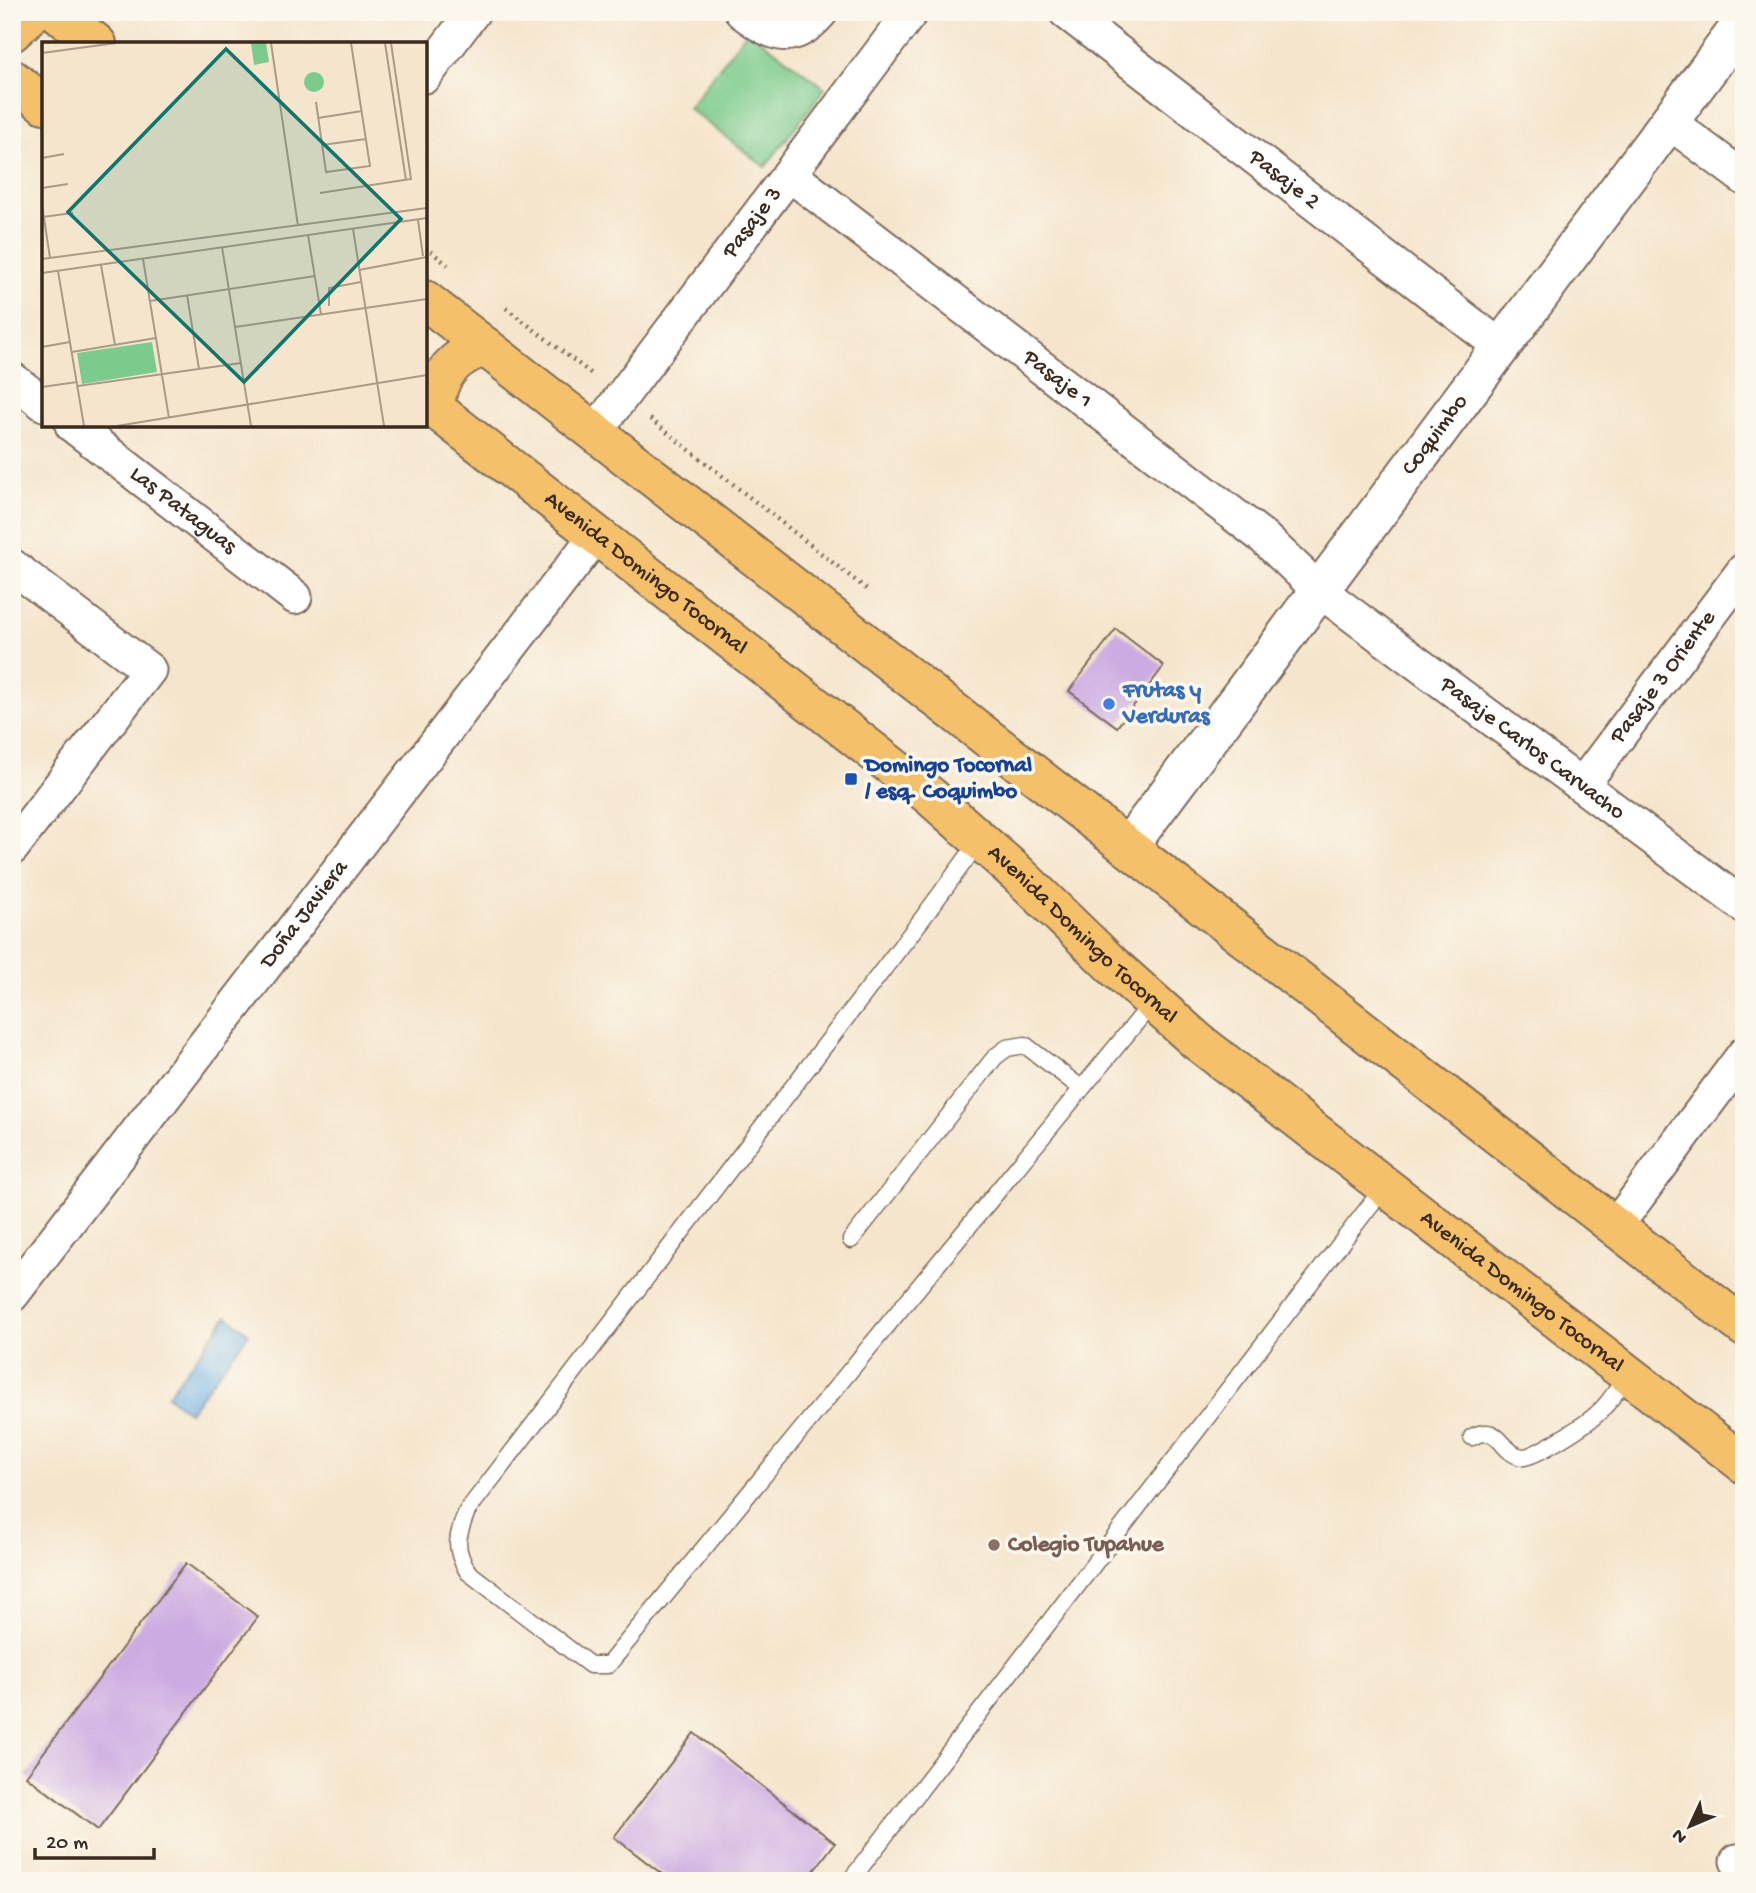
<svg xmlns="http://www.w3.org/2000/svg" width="1756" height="1893" font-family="'Gochi Hand',sans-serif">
  <rect width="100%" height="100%" fill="#fbf7ec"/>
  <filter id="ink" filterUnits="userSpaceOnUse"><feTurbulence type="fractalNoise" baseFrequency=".0143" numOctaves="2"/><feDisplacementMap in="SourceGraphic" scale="14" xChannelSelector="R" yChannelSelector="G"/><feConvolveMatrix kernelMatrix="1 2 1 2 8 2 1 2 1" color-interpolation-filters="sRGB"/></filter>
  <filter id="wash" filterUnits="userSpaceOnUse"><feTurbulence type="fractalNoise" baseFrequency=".00686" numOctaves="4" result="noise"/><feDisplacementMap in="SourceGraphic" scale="28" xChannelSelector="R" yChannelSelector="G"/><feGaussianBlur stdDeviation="1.57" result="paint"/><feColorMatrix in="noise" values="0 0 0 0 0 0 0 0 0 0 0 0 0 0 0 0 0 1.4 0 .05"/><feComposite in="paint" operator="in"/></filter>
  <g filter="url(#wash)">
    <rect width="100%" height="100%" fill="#f5e5cc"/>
    <path fill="#7acb8c" stroke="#5a7a55" stroke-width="2" d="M748 30 825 88 765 167 688 108Z"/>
    <path fill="#71b0e4" stroke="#566d81" stroke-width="2" d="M227 1316 249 1333 189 1412 167 1396Z"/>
    <g id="blocks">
      <path fill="#ccaae2" d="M1116 629 1164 666 1117 727 1069 691Z
        M186 1563 258 1617 98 1830 26 1776Z
        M694 1733 835 1843 806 1881H671L614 1837Z"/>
    </g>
  </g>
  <g filter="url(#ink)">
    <use href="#blocks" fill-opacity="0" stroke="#7c6b5b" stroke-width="2"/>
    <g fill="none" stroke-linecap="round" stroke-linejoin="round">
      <g stroke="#7c6b5b" stroke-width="19">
        <path id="service" d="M980 840 922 919 467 1511C457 1537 453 1547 468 1572L590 1665H608L1153 1002
          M851 1240 995 1057 1007 1048 1025 1045 1081 1088
          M1472 1437C1502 1422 1499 1454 1523 1457 1534 1458 1588 1423 1598 1413 1610 1403 1619 1386 1628 1374
          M850 1881 1385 1186"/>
      </g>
      <g stroke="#7c6b5b" stroke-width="37">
        <g id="minor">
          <path d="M742 12C773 35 792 46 821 12"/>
          <path id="s1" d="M1066 12 1501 347"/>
          <path d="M425 76 473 12"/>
          <path d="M1669 122 1744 178"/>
          <path id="s2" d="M789 174 1263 537 1320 591 1744 906"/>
          <path d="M12 379 44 404"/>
          <path id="s3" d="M72 425 295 597"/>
          <path id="s4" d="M595 432 911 12"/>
          <path d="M12 566 149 670 12 848"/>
          <path id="s5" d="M1582 785 1744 570"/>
          <path d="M1615 1227 1744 1054"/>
          <path id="s6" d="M12 1295 597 534"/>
          <path d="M1737 1861 1744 1867"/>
        </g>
      </g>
      <g stroke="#7c6b5b" stroke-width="42">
        <g id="tertiary">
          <path id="s7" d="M1128 847 1744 21"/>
        </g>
      </g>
      <g stroke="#7c6b5b" stroke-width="42">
        <g id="primary">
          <path d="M57 12 97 44"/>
          <path d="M12 32 33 12"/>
          <path d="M12 79 44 104"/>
          <path d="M425 300 1744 1327"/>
          <path id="s8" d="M425 401 930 796 1018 874 1112 965 1197 1041 1744 1464"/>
          <path d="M435 409C436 376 454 355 486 347"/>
        </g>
      </g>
      <path stroke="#7c6b5b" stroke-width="4.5" stroke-dasharray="2 5" stroke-linecap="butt" d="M425 247 448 265
        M506 308 593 375
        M650 419 869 591"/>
      <use href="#service" stroke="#fff" stroke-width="16"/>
      <use href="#minor" stroke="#fff" stroke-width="33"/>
      <use href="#tertiary" stroke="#fff" stroke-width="38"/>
      <use href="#primary" stroke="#f4c16a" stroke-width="38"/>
    </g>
  </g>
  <circle fill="#3f7fe0" stroke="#fbf7ec" stroke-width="2.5" cx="1109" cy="704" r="7"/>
  <rect fill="#1a4fb4" stroke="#fbf7ec" stroke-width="2.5" x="844" y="772" width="14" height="14" rx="3.5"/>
  <circle fill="#8d6e63" stroke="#fbf7ec" stroke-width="2.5" cx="994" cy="1545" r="7"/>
  <g text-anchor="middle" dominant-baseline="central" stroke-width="7" stroke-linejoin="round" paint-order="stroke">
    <g font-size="23" fill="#3b2a1e" stroke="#fbf7ec">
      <text stroke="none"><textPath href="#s1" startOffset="275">Pasaje 2</textPath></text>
      <text stroke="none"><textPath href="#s4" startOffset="262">Pasaje 3</textPath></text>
      <text stroke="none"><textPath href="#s2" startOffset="338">Pasaje 1</textPath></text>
      <text stroke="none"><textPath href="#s7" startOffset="514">Coquimbo</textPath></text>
      <text stroke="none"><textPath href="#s3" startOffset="140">Las Pataguas</textPath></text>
      <text stroke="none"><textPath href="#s8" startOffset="280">Avenida Domingo Tocornal</textPath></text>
      <text stroke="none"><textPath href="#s5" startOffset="135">Pasaje 3 Oriente</textPath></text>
      <text stroke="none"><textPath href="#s2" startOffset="940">Pasaje Carlos Carvacho</textPath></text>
      <text stroke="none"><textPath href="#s6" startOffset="480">Doña Javiera</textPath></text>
      <text stroke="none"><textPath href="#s8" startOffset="847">Avenida Domingo Tocornal</textPath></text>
      <text stroke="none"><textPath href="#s8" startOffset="1414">Avenida Domingo Tocornal</textPath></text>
    </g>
    <g font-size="23" font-weight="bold" fill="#366cbe" stroke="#fbf7ec" text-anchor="start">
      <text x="1123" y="691">Frutas y<tspan x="1123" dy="26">Verduras</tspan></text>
    </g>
    <g font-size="23" font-weight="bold" fill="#164399" stroke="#fbf7ec" text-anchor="start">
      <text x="865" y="766">Domingo Tocornal<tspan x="865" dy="26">/ esq. Coquimbo</tspan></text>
    </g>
    <g font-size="23" font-weight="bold" fill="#785e54" stroke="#fbf7ec" text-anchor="start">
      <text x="1008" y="1545">Colegio Tupahue</text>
    </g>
  </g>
  <g transform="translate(42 42)">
    <rect width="385" height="385" fill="#f5e5cc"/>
    <path d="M209 1H224L227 20 212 23ZM262 40a10 10 0 1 1 20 0a10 10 0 1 1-20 0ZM110 300 115 330 40 342 35 311Z" fill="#7acb8c"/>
    <path fill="none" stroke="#ab9a86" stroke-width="2" d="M229 1 256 184M343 1 364 138M0 11 74 1M274 60 284 130 328 124 309 1M276 76 320 69M280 103 324 97M0 116 22 112M0 146 26 142M278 151 369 137 349 1M0 163 8 216M0 175 31 171M376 178 381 214M311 187 342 384M266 193 279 272M180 205 209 384M0 217 385 166M101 217 127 376M59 223 73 303M317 228 385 215M16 229 42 384M0 231 385 176M145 253 157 327M108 259 273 234M287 264V246L319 240M193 285 385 257M0 305 28 300M30 310 114 296M36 344 199 321M0 345 35 340M75 384 385 333"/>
    <path fill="#0f766e" fill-opacity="0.15" stroke="#0f766e" stroke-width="3.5" d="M184 7 359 177 202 340 26 170Z"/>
    <rect width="385" height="385" fill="none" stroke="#3b2a1e" stroke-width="3.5"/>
  </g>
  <rect width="1756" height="1893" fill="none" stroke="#fbf7ec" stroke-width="42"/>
  <g transform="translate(1690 1826) rotate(226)" stroke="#fbf7ec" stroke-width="5" paint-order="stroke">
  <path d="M0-5L12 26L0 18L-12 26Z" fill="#3b2a1e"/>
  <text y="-10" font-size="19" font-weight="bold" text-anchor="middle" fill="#3b2a1e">N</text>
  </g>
  <path d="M35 1848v10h119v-10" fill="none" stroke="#3b2a1e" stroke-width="3.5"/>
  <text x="46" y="1848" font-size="21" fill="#3b2a1e" stroke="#fbf7ec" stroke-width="5" paint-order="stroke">20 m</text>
</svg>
